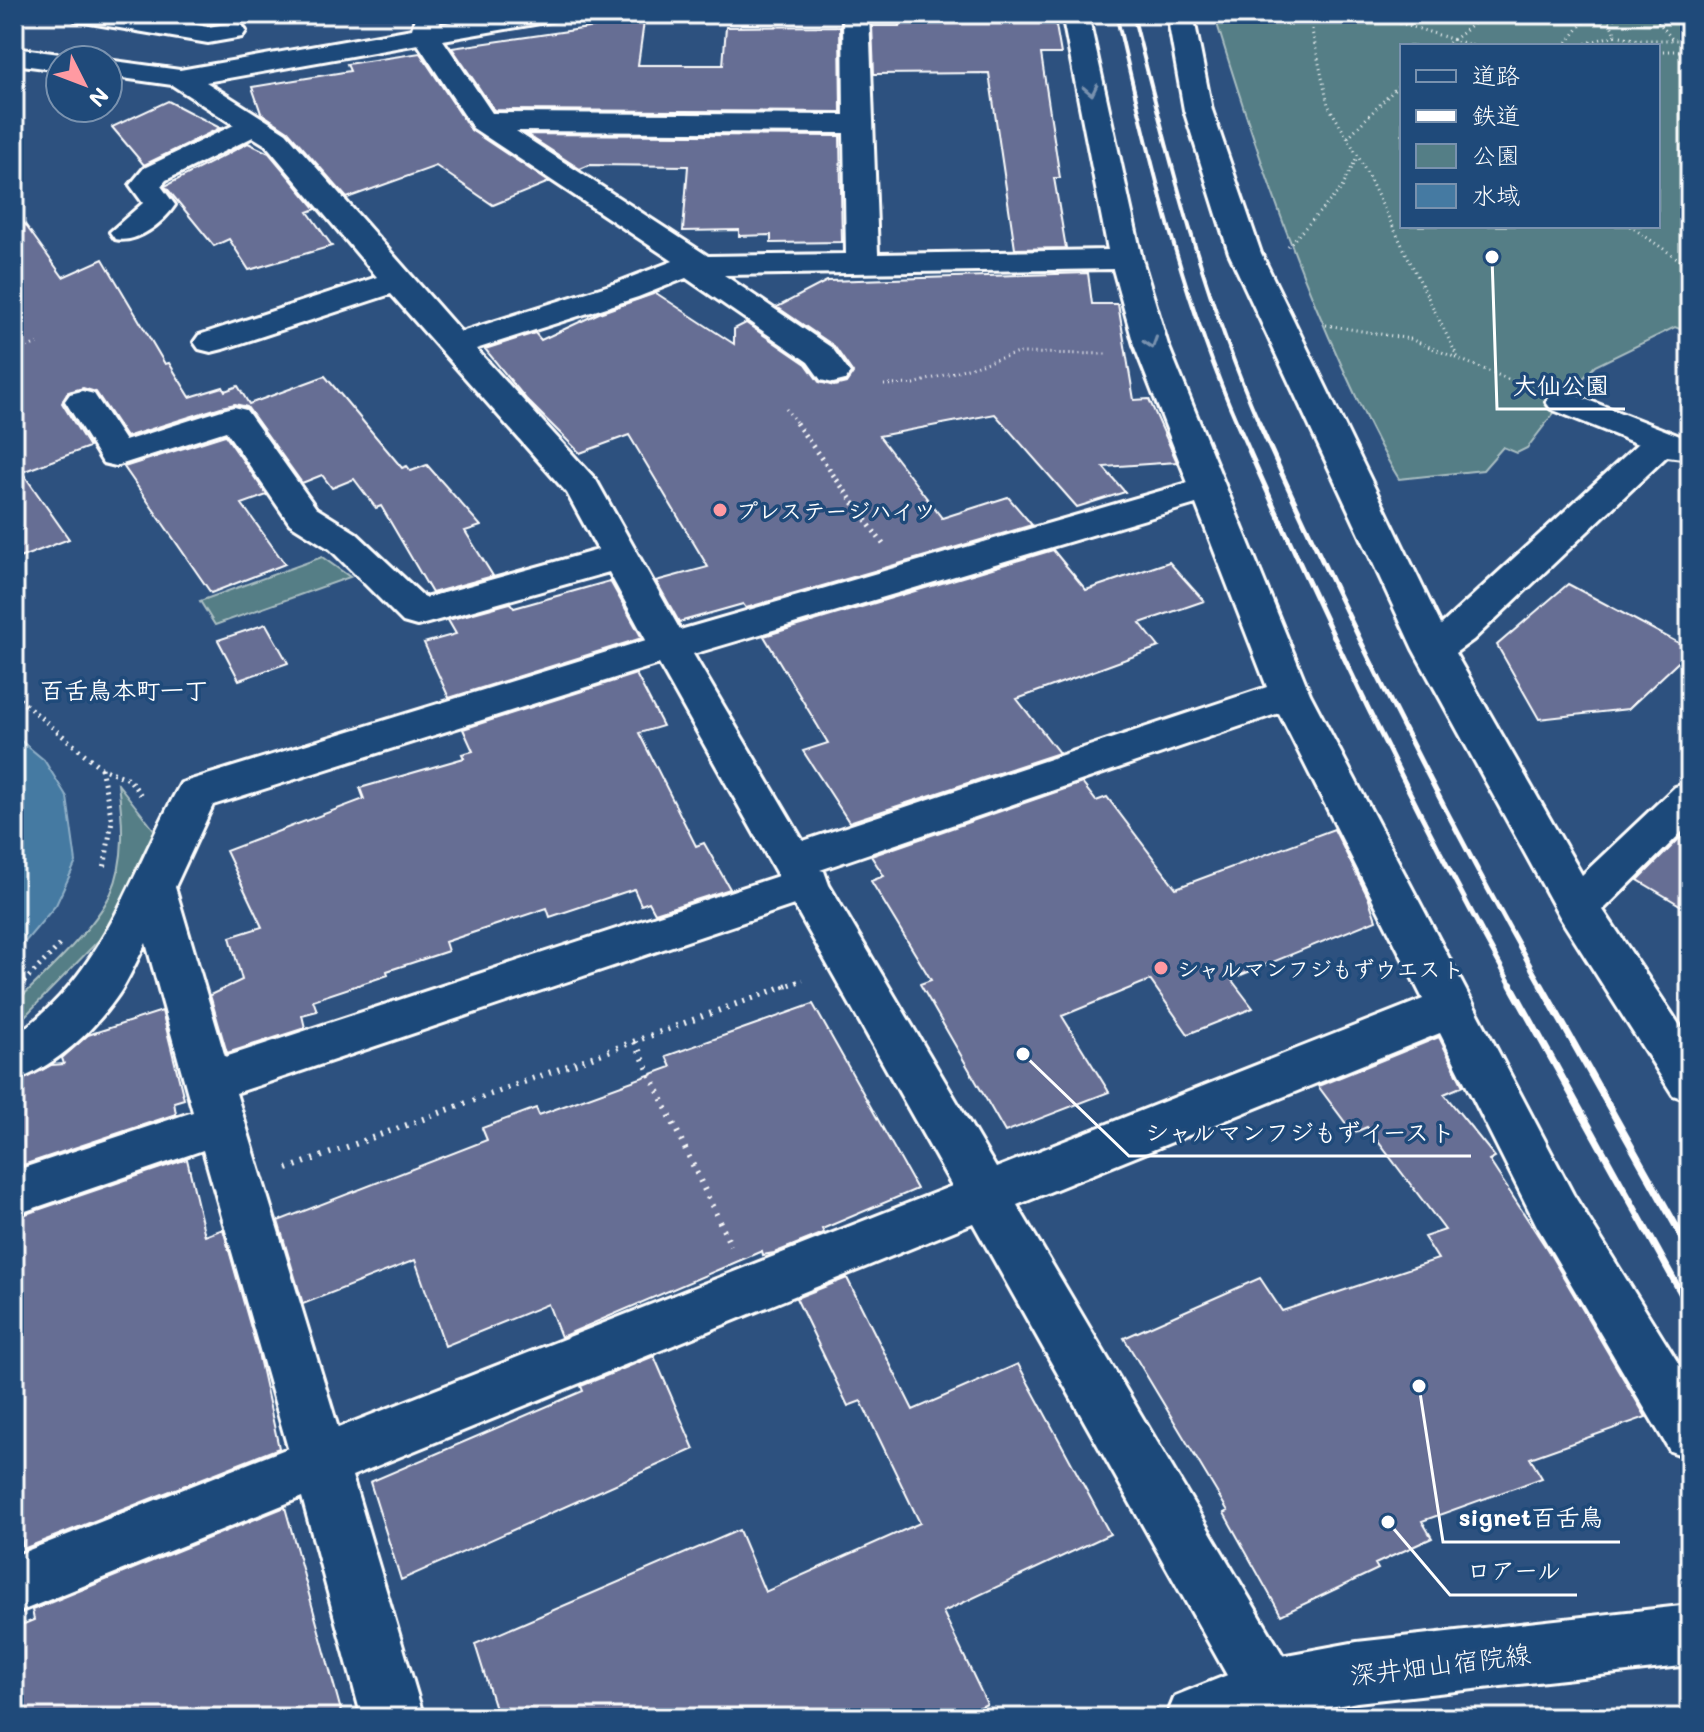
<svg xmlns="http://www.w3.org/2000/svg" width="1704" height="1732" font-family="Mali,'Klee One',sans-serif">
  <rect width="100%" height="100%" fill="#2d517f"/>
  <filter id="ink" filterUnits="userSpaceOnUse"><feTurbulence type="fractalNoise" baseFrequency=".0125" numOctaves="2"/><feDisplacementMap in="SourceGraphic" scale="16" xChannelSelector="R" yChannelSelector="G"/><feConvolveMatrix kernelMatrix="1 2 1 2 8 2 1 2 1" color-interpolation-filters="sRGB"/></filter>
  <g filter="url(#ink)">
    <path fill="#547e86" stroke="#aabec2" stroke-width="2" fill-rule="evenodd" d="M1214 14H1690V333L1675 327 1595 366 1570 392 1527 448 1517 453 1503 447 1483 470 1399 479C1376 442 1359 403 1341 364 1289 250 1251 134 1214 14ZM1402 46H1658V226H1402Z
      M322 557 350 577 215 625 200 601Z
      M118 784 162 840 135 889 101 938 26 1015 14 1023V1004C42 977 95 928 111 893 126 860 123 820 118 784Z"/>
    <path fill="#457aa2" stroke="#8fafc7" stroke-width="2" d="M14 735 44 760 67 797 76 862 56 905 14 955Z"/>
    <path fill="#666e94" stroke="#fff" stroke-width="2" d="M900 14H1054L1061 54H1041L1060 178H1054L1066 248 1015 249 989 73 874 74 872 26H900Z
      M596 22H644L638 65H723L726 27 840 26 841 112 494 110 452 48 595 27Z
      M420 53 471 130 549 182 493 205 436 166 347 198 288 131 261 113 252 87 350 71 347 64Z
      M168 101 220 128 144 165 112 127Z
      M526 134 840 136 842 242 771 243V235L739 236V230L683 231 688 166 589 165 580 169Z
      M248 143 269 153 316 209 308 212 332 246 249 270 229 239 214 246 165 186Z
      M14 209 63 277 103 259 165 364 169 363 190 397 223 387 225 391 238 386 249 404 325 376 402 468 407 466 411 471 427 465 481 526 465 531 493 576 432 593 381 506 376 508 354 479 332 488 322 475 302 483 247 407 235 404 221 407 126 437 96 392 83 388 68 392 62 403 89 447 22 472 69 539 14 560Z
      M1088 273 1092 304H1118L1134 400 1149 399 1177 462 1103 467 1125 492 1077 507 995 414 879 436 942 518 1008 497 1032 525 746 608 743 604 679 622 656 581 708 567 629 435 580 453 526 399 485 349 535 333 541 340 599 313 656 293 734 344V329L746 323 806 364 819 382 834 386 846 383 853 373 834 346 777 307 827 281Z
      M225 435 267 495 242 504 285 564 211 593 124 467Z
      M1053 550 1086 590 1169 562 1204 601 1140 623 1159 647 1017 699 1059 753 849 822 803 751 828 743 764 636Z
      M610 581 642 638 449 698 424 643 456 634 448 620 510 603 514 608Z
      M1568 584 1690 649V651L1628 709 1539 719 1497 645Z
      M266 624 288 663 239 680 218 640Z
      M636 674 663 726 639 733 696 846 704 843 730 889 655 913 649 902 641 905 634 889 550 917 547 908 445 942 448 951 387 971 388 975 313 1000 317 1011 302 1015 305 1028 227 1053 210 995 242 980 230 937 262 927 226 851 364 799 360 788 464 758 462 754 473 751 463 729Z
      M1082 783 1096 801 1107 797 1176 888 1334 829 1368 897 1376 920 1231 979 1253 1008 1188 1034 1150 980 1062 1016 1109 1092 1005 1132 920 984 931 980 871 881 884 876 871 856Z
      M1690 828V911L1638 880Z
      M813 1004 917 1189 822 1229 824 1233 774 1253 763 1255 762 1251 561 1337 548 1304 445 1346 415 1260 303 1304 278 1221 487 1140 482 1128 536 1108 539 1115 671 1067 666 1056Z
      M162 1011 184 1099 174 1102 176 1114 14 1168V1084L51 1065 64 1064 62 1058 88 1035Z
      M1439 1037 1463 1086 1444 1094 1495 1157 1489 1160 1547 1249 1646 1417 1530 1458 1542 1478 1422 1521 1432 1538 1375 1564 1378 1569 1281 1615 1224 1513 1228 1511 1124 1338 1260 1278 1282 1311 1438 1259 1424 1237 1445 1230 1367 1127 1353 1133 1318 1086Z
      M187 1159 205 1236 223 1229 258 1353 279 1448 23 1549 14 1491V1218Z
      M847 1278 913 1410 1018 1364 1110 1534 943 1612 987 1704 958 1718H498L475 1644 739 1530 765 1592 920 1523 861 1401 848 1406 796 1298Z
      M654 1356 694 1449 401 1580 370 1482 583 1391 581 1386Z
      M285 1507 343 1718H14V1628L34 1620 32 1610Z"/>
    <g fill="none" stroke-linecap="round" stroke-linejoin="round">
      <g stroke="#fff" stroke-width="6">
        <path id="minor" d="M71 14H132L208 27 232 23 242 25 246 31 242 37 208 43 84 22 75 20Z
          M416 14H442L440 24 500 14H559L555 20 546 22 443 40 492 113 844 115 843 14H869L878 254 1108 250 1062 14H1088L1142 259 1168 345 1310 694 1573 1194 1690 1382V1458L1670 1451 1537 1226 1440 1033 1017 1205 1307 1696 1316 1718H1251L973 1223 352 1476 424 1718H362L302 1497 14 1614V1556L288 1448 203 1150 14 1215V1171L193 1112 146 943C136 961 128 982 116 998 91 1033 54 1067 14 1081V1036C105 975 130 873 181 783L646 640 609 572 417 626 403 622 330 549 290 524 226 431 116 466 103 463 65 401 70 394 82 391 94 394 125 441 222 410 234 407 246 410 316 508 356 533 425 598 598 550 567 493 391 294 223 349 211 352 199 349 194 342 199 335 377 277 266 145 253 137 166 180 161 186 175 205C163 223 137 244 115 239L110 232 143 203 130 185 144 168 234 125 172 85 108 76 107 60 180 70 412 29ZM418 44 473 128 673 261 616 283 461 332 286 133 206 82ZM516 131 844 133 846 254 708 256ZM1113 269 1134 345 1188 483 680 630 596 480 476 349 638 297 686 278 808 362 821 380 833 383 845 380 850 373 832 348 724 275ZM1196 504 1267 687 803 841 693 654ZM659 664 778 876 225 1057 175 887 213 805ZM1279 713 1423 999 996 1168 829 885 824 871 820 870ZM794 905 952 1186 338 1428 236 1093Z
          M1167 14H1193L1212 110 1261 253 1441 625 1638 444 1551 409 1546 402 1551 395 1563 392 1575 395 1690 440V459L1667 456 1473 640 1455 653 1582 875 1675 787 1690 782V824L1603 910 1690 1041V1101L1673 1095 1561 919 1413 649 1229 253 1184 110Z
          M14 48 60 54 72 60H60V70L14 64Z"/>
      </g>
      <g stroke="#fff" stroke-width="6">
        <path id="major" d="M1690 1605V1665L1357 1702 1272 1718H1166L1175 1696 1270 1658 1357 1642Z"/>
      </g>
      <path stroke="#fff" stroke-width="3" stroke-dasharray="1 4" stroke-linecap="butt" d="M1313 14 1312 31 1328 105 1358 156 1458 358
        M1371 14 1474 46
        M1652 14 1673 40
        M1616 35 1639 40H1690
        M1445 46 1486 14
        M1564 46 1590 14
        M1576 46 1616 35 1610 23 1618 14
        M1658 51H1690
        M1348 137 1402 82
        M1630 226 1690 267
        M1288 246 1342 188 1357 157
        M1326 325 1410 339 1525 386
        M14 354 41 341
        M884 385 914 384 1018 353 1108 354
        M786 409 798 425"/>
      <path stroke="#fff" stroke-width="5" stroke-dasharray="2 5" stroke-linecap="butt" d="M796 423 883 544
        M14 695 101 768 129 779 143 798
        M101 768 112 820 104 869
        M19 987 60 945
        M783 987 803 980"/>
      <path stroke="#fff" stroke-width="6" stroke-dasharray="2 7" stroke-linecap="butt" d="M14 992 20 985
        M635 1042 731 1246
        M287 1169 788 985"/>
      <use href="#minor" fill="#1f4a7a" fill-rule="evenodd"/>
      <use href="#major" fill="#1f4a7a" fill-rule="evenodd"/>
      <path stroke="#fff" stroke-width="4" d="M1116 14C1149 154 1180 293 1238 425
        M1133 14C1168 154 1202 293 1260 425"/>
      <path stroke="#fff" stroke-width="5" d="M1237 423C1321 615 1411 804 1512 987
        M1259 423C1345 616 1439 804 1542 987"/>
      <path stroke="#fff" stroke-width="7" d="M1511 985 1690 1309
        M1541 985 1690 1251"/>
    </g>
    <defs><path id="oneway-chevron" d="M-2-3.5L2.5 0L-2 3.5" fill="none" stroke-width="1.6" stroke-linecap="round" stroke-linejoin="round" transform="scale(2)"/></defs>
    <g stroke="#7992af">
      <use href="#oneway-chevron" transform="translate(1091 90) rotate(78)"/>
      <use href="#oneway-chevron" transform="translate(1151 343) rotate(72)"/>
    </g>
  </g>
  <g fill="#ff9aa2" stroke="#1f4a7a" stroke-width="3">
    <circle cx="720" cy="510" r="8"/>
    <circle cx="1161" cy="968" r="8"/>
  </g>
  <g text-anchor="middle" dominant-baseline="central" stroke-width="7" stroke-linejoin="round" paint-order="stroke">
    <g font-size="22" font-weight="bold" fill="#fff" stroke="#1f4a7a" text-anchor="start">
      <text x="736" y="510">プレステージハイツ</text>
      <text x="1177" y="968">シャルマンフジもずウエスト</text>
    </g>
    <g font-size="24" font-weight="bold" fill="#fff" stroke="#1f4a7a">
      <text x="124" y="689">百舌鳥本町一丁</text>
    </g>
    <g font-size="26" fill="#fff" stroke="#1f4a7a">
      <text transform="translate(1440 1664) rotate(-7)">深井畑山宿院線</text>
    </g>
  </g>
  <path fill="none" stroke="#fff" stroke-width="3" d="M1492 257L1497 409H1625M1023 1054L1129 1156H1471M1419 1386L1443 1542H1620M1388 1522L1450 1595H1577"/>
  <g fill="#fff" stroke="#1f4a7a" stroke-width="3">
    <circle cx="1492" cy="257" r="8"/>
    <circle cx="1023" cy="1054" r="8"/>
    <circle cx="1419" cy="1386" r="8"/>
    <circle cx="1388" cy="1522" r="8"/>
  </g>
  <g font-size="24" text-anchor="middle" font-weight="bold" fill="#fff" stroke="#1f4a7a" stroke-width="7" stroke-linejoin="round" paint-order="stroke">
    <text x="1561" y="394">大仙公園</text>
    <text x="1300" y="1141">シャルマンフジもずイースト</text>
    <text x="1531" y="1526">signet百舌鳥</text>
    <text x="1514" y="1579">ロアール</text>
  </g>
  <rect width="1704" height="1732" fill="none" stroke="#1f4a7a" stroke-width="48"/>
  <rect x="24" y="24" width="1656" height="1684" fill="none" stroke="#fff" stroke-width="3" filter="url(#ink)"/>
  <rect x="1400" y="44" width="260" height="184" fill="#1f4a7a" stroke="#7992af" stroke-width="2"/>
  <rect x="1416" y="70" width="40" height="12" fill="#1f4a7a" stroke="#7992af" stroke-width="2"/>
  <text x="1472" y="84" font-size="24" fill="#ffffff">道路</text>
  <rect x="1416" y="110" width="40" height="12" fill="#ffffff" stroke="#7992af" stroke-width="2"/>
  <text x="1472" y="124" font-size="24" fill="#ffffff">鉄道</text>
  <rect x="1416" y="144" width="40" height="24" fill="#547e86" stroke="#7992af" stroke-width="2"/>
  <text x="1472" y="164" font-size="24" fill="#ffffff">公園</text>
  <rect x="1416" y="184" width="40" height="24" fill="#457aa2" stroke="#7992af" stroke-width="2"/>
  <text x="1472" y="204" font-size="24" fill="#ffffff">水域</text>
  <g transform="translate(84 84) rotate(132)"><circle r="38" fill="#1f4a7a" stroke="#7992af" stroke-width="2"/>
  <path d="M0-6L14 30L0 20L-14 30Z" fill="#ff9aa2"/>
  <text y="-12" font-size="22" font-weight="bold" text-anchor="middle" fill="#ffffff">N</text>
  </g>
</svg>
